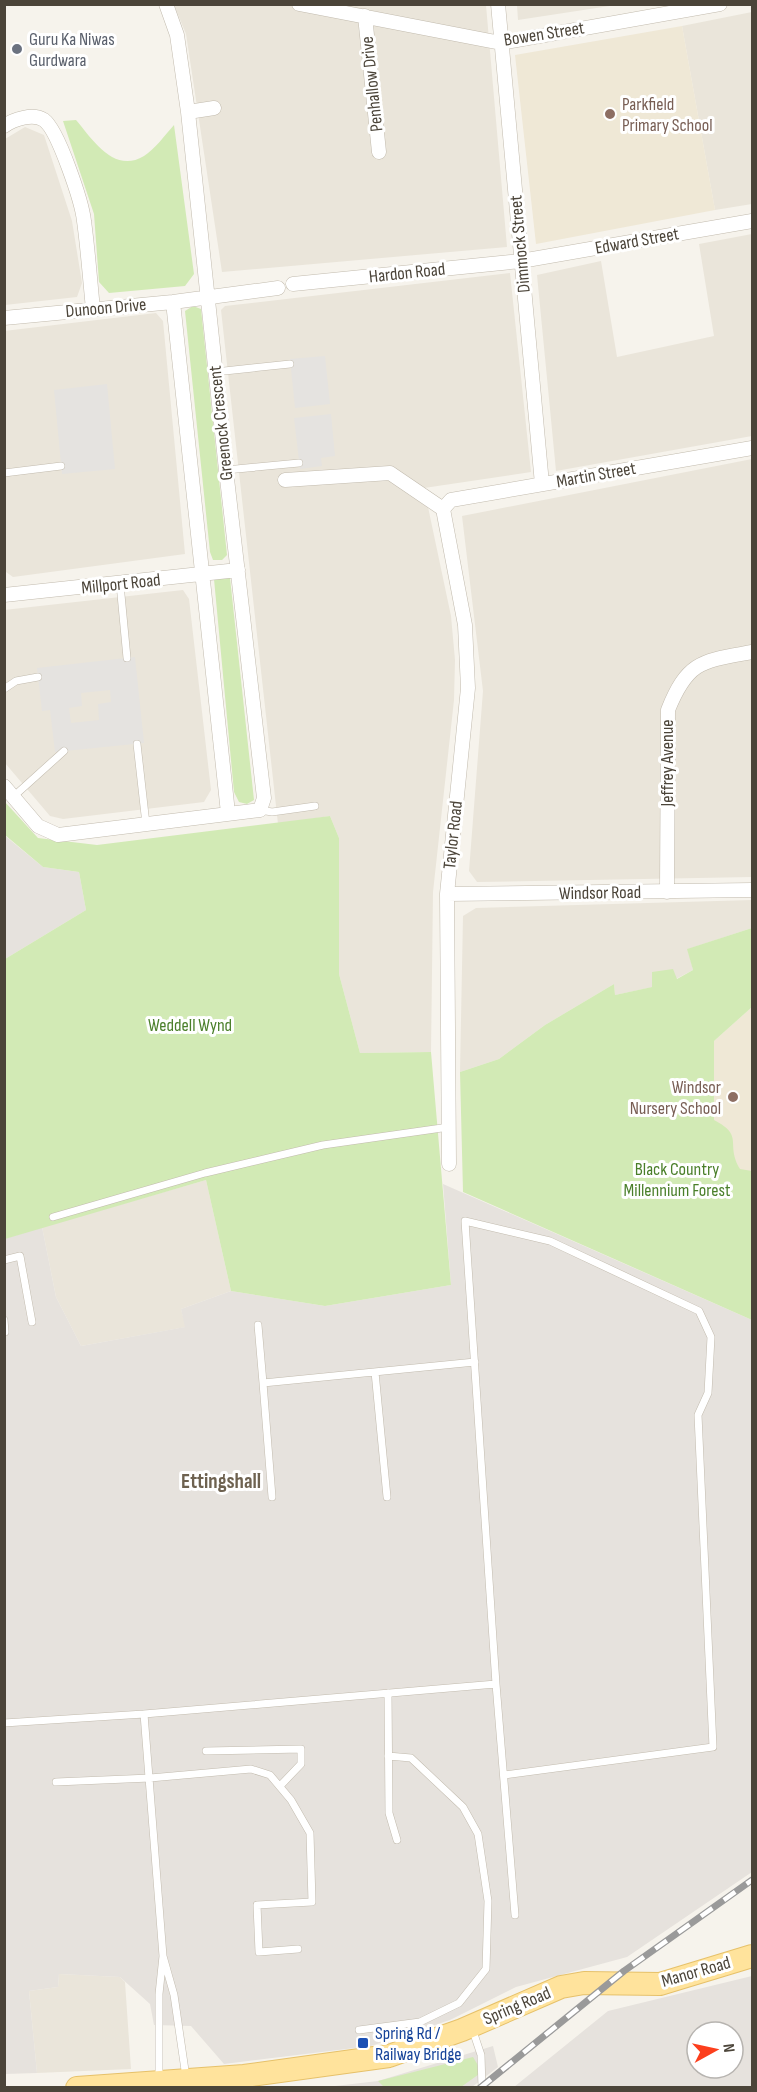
<svg xmlns="http://www.w3.org/2000/svg" width="757" height="2092" font-family="'Sofia Sans Condensed',sans-serif">
  <rect width="100%" height="100%" fill="#f6f3ec"/>
  <path fill="#eae5da" d="M174 5H486L507 247 222 272 186 34Z
    M517 5V4L616 5 518 20Z
    M752 12V204L715 210 682 26Z
    M25 127 44 135 72 221 82 283 77 297 5 305V139Z
    M752 234V436L556 471 537 275 601 261 617 357 714 336 699 244Z
    M510 273 531 472 424 488 451 616 455 660 454 700 433 892 431 1052 360 1053 339 974V838L330 816 278 824 221 310 225 306Z
    M156 313 163 321 185 554 13 577 6 572 4 555V331Z
    M752 459V877L477 882 469 871 483 691 462 516Z
    M183 590 189 599 211 790 204 802 63 819 50 816 5 763 4 610Z
    M752 900V928L688 949 693 970 676 979 652 972 653 987 615 995 614 984 545 1025 499 1059 460 1072 463 916 476 908Z
    M206 1180 231 1291 181 1309 186 1327 81 1346 56 1297 42 1227Z
    M59 1974 120 1977 125 1982 131 2069 37 2073 29 1991 58 1987Z"/>
  <path fill="#e6e2dd" fill-rule="evenodd" d="M4 835 43 867 79 872 86 910 5 959Z
    M443 1184 752 1320V1872L627 1957 516 1987 450 2020 371 2046 224 2064 191 2026 154 2025 150 2004 120 1977 59 1974 58 1987 29 1991 37 2073 5 2074 4 1239 42 1227 56 1297 81 1346 185 1327 181 1309 231 1291 325 1306 451 1285Z
    M752 1976V2087H514L608 2011ZM697 2032H733V2068H697Z
    M493 2046 498 2067 472 2087 318 2088 378 2081Z"/>
  <path fill="#efe8d6" d="M682 26 715 210 536 244 515 55Z
    M752 1007V1186L714 1183V1041Z"/>
  <path fill="#d2eab5" d="M76 120C93 140 114 174 144 156 155 149 165 135 174 125L194 274 185 286 109 293 99 282 94 214 63 121Z
    M193 306 201 309 227 555 222 560H213L210 552 185 311Z
    M221 576 230 578 254 800 247 804 239 802 234 792 214 579Z
    M4 801 38 838 97 845 330 816 339 838V974L360 1053 431 1052 451 1285 325 1306 231 1291 206 1180 5 1239V959L86 910 79 872 43 867 5 835Z
    M752 928V1007L714 1041V1120C745 1136 725 1143 740 1169L752 1171V1320L463 1192 460 1072 499 1059 545 1025 614 984 615 995 652 987V972L673 969 677 979 693 970 687 949Z
    M473 2057 482 2072 461 2087H384L378 2081Z"/>
  <path fill="#e5e3e0" fill-rule="evenodd" d="M325 356 330 404 295 408 290 359Z
    M107 384 115 469 62 474 54 390Z
    M331 414 335 456 321 458 322 466 300 469 294 418Z
    M135 657 144 743 55 752 50 710 42 711 37 668ZM110 690 111 702 98 704 99 720 71 723 69 708 82 706 81 693Z"/>
  <g fill="none" stroke-linecap="round" stroke-linejoin="round">
    <g stroke="#c2bbae" stroke-width="8">
      <path id="service" d="M215 372 290 364
        M226 470 299 463
        M4 473 61 466
        M120 584 127 658
        M4 689 16 681 38 677
        M137 744 146 824
        M13 797 64 751
        M260 810 272 812 315 806
        M53 1217 205 1173 323 1145 449 1127
        M4 1260 20 1256 32 1322
        M4 1320 5 1332
        M258 1325 263 1383
        M375 1372 387 1497
        M272 1497 263 1383 475 1362
        M496 1684 465 1221 550 1241 699 1311 711 1337 708 1393 698 1415 713 1747 504 1775
        M388 1693 389 1813 397 1840
        M4 1723 144 1714
        M206 1751 301 1749V1764L280 1786
        M56 1782 150 1778 251 1769 270 1775 291 1800 310 1833 312 1902 257 1905 259 1952 298 1949
        M163 1956 144 1714 496 1684 515 1915
        M472 2028 481 2055 482 2088
        M359 2030 420 2022 459 2003 486 1969 488 1901 478 1834 463 1807 411 1758 388 1756
        M159 2079V1994L163 1956 174 1995 186 2077"/>
    </g>
    <g stroke="#c2bbae" stroke-width="15">
      <path id="minor" d="M299 4 501 43 720 4
        M498 4 542 484
        M365 16 379 152
        M188 112 214 108
        M4 126C14 119 33 113 44 120 58 130 82 202 84 221 88 250 90 280 93 309
        M293 284 521 261 752 221
        M173 302 228 813
        M4 318 173 302 278 288
        M285 480 390 473 443 509
        M443 509 465 625 468 688 447 894 449 1164
        M443 509 451 500 752 448
        M4 595 238 570
        M4 786 38 826 58 835 260 810 264 798 226 470 188 112 177 35 166 4
        M667 892 668 710C688 660 703 661 752 652
        M447 894 752 890"/>
    </g>
    <g stroke="#e6c16a" stroke-width="24">
      <path id="primary" d="M77 2088 244 2076 389 2056 462 2030 561 1987 584 1983 660 1984 752 1956"/>
    </g>
    <use href="#service" stroke="#fff" stroke-width="7"/>
    <use href="#minor" stroke="#fff" stroke-width="14"/>
    <use href="#primary" stroke="#ffe39c" stroke-width="22"/>
    <g stroke="#9a9a9a" stroke-width="7">
      <path id="rail" d="M480 2088 624 1971 752 1880"/>
    </g>
    <use href="#rail" stroke="#fff" stroke-width="4.5" stroke-dasharray="14" stroke-linecap="butt"/>
  </g>
  <circle fill="#6b7280" stroke="#fff" stroke-width="2" cx="17" cy="49" r="6"/>
  <g fill="#8d6e63" stroke="#fff" stroke-width="2">
    <circle cx="610" cy="114" r="6"/>
    <circle cx="733" cy="1097" r="6"/>
  </g>
  <rect fill="#1a4fb4" stroke="#fff" stroke-width="2" x="357" y="2037" width="12" height="12" rx="3"/>
  <g text-anchor="middle" dominant-baseline="central" stroke-width="6" stroke-linejoin="round" paint-order="stroke">
    <g font-size="18" fill="#4b4439" stroke="#fff">
      <text transform="translate(544 34) rotate(-9)">Bowen Street</text>
      <text transform="translate(372 84) rotate(-96)">Penhallow Drive</text>
      <text transform="translate(637 241) rotate(-10)">Edward Street</text>
      <text transform="translate(520 244) rotate(-95)">Dimmock Street</text>
      <text transform="translate(407 273) rotate(-6)">Hardon Road</text>
      <text transform="translate(106 308) rotate(-5)">Dunoon Drive</text>
      <text transform="translate(221 423) rotate(-96)">Greenock Crescent</text>
      <text transform="translate(596 475) rotate(-10)">Martin Street</text>
      <text transform="translate(121 584) rotate(-6)">Millport Road</text>
      <text transform="translate(667 763) rotate(-90)">Jeffrey Avenue</text>
      <text transform="translate(453 835) rotate(-84)">Taylor Road</text>
      <text transform="translate(600 893) rotate(-1)">Windsor Road</text>
      <text transform="translate(696 1972) rotate(-16)">Manor Road</text>
      <text transform="translate(517 2006) rotate(-23)">Spring Road</text>
    </g>
    <g font-size="18" fill="#5b616d" stroke="#fff" text-anchor="start">
      <text x="29" y="39">Guru Ka Niwas<tspan x="29" dy="21">Gurdwara</tspan></text>
    </g>
    <g font-size="18" fill="#785e54" stroke="#fff" text-anchor="start">
      <text x="622" y="104">Parkfield<tspan x="622" dy="21">Primary School</tspan></text>
      <text x="721" y="1087" text-anchor="end">Windsor<tspan x="721" dy="21">Nursery School</tspan></text>
    </g>
    <g font-size="18" fill="#4a7f2a" stroke="#fff">
      <text x="190" y="1025">Weddell Wynd</text>
      <text x="677" y="1169">Black Country<tspan x="677" dy="21">Millennium Forest</tspan></text>
    </g>
    <g font-size="18" fill="#164399" stroke="#fff" text-anchor="start">
      <text x="375" y="2033">Spring Rd /<tspan x="375" dy="21">Railway Bridge</tspan></text>
    </g>
    <g font-size="21" font-weight="bold" fill="#6e6250" stroke="#fff">
      <text x="221" y="1481">Ettingshall</text>
    </g>
  </g>
  <rect width="757" height="2092" fill="none" stroke="#4b4439" stroke-width="12"/>
  <g transform="translate(715 2050) rotate(82)"><circle r="28" fill="#ffffff" stroke="#b7b4b0" stroke-width="1.5"/>
  <path d="M0-4.5L10 22L0 15L-10 22Z" fill="#fc3f1d"/>
  <text y="-9" font-size="16" font-weight="bold" text-anchor="middle" fill="#4b4439">N</text>
  </g>
</svg>
